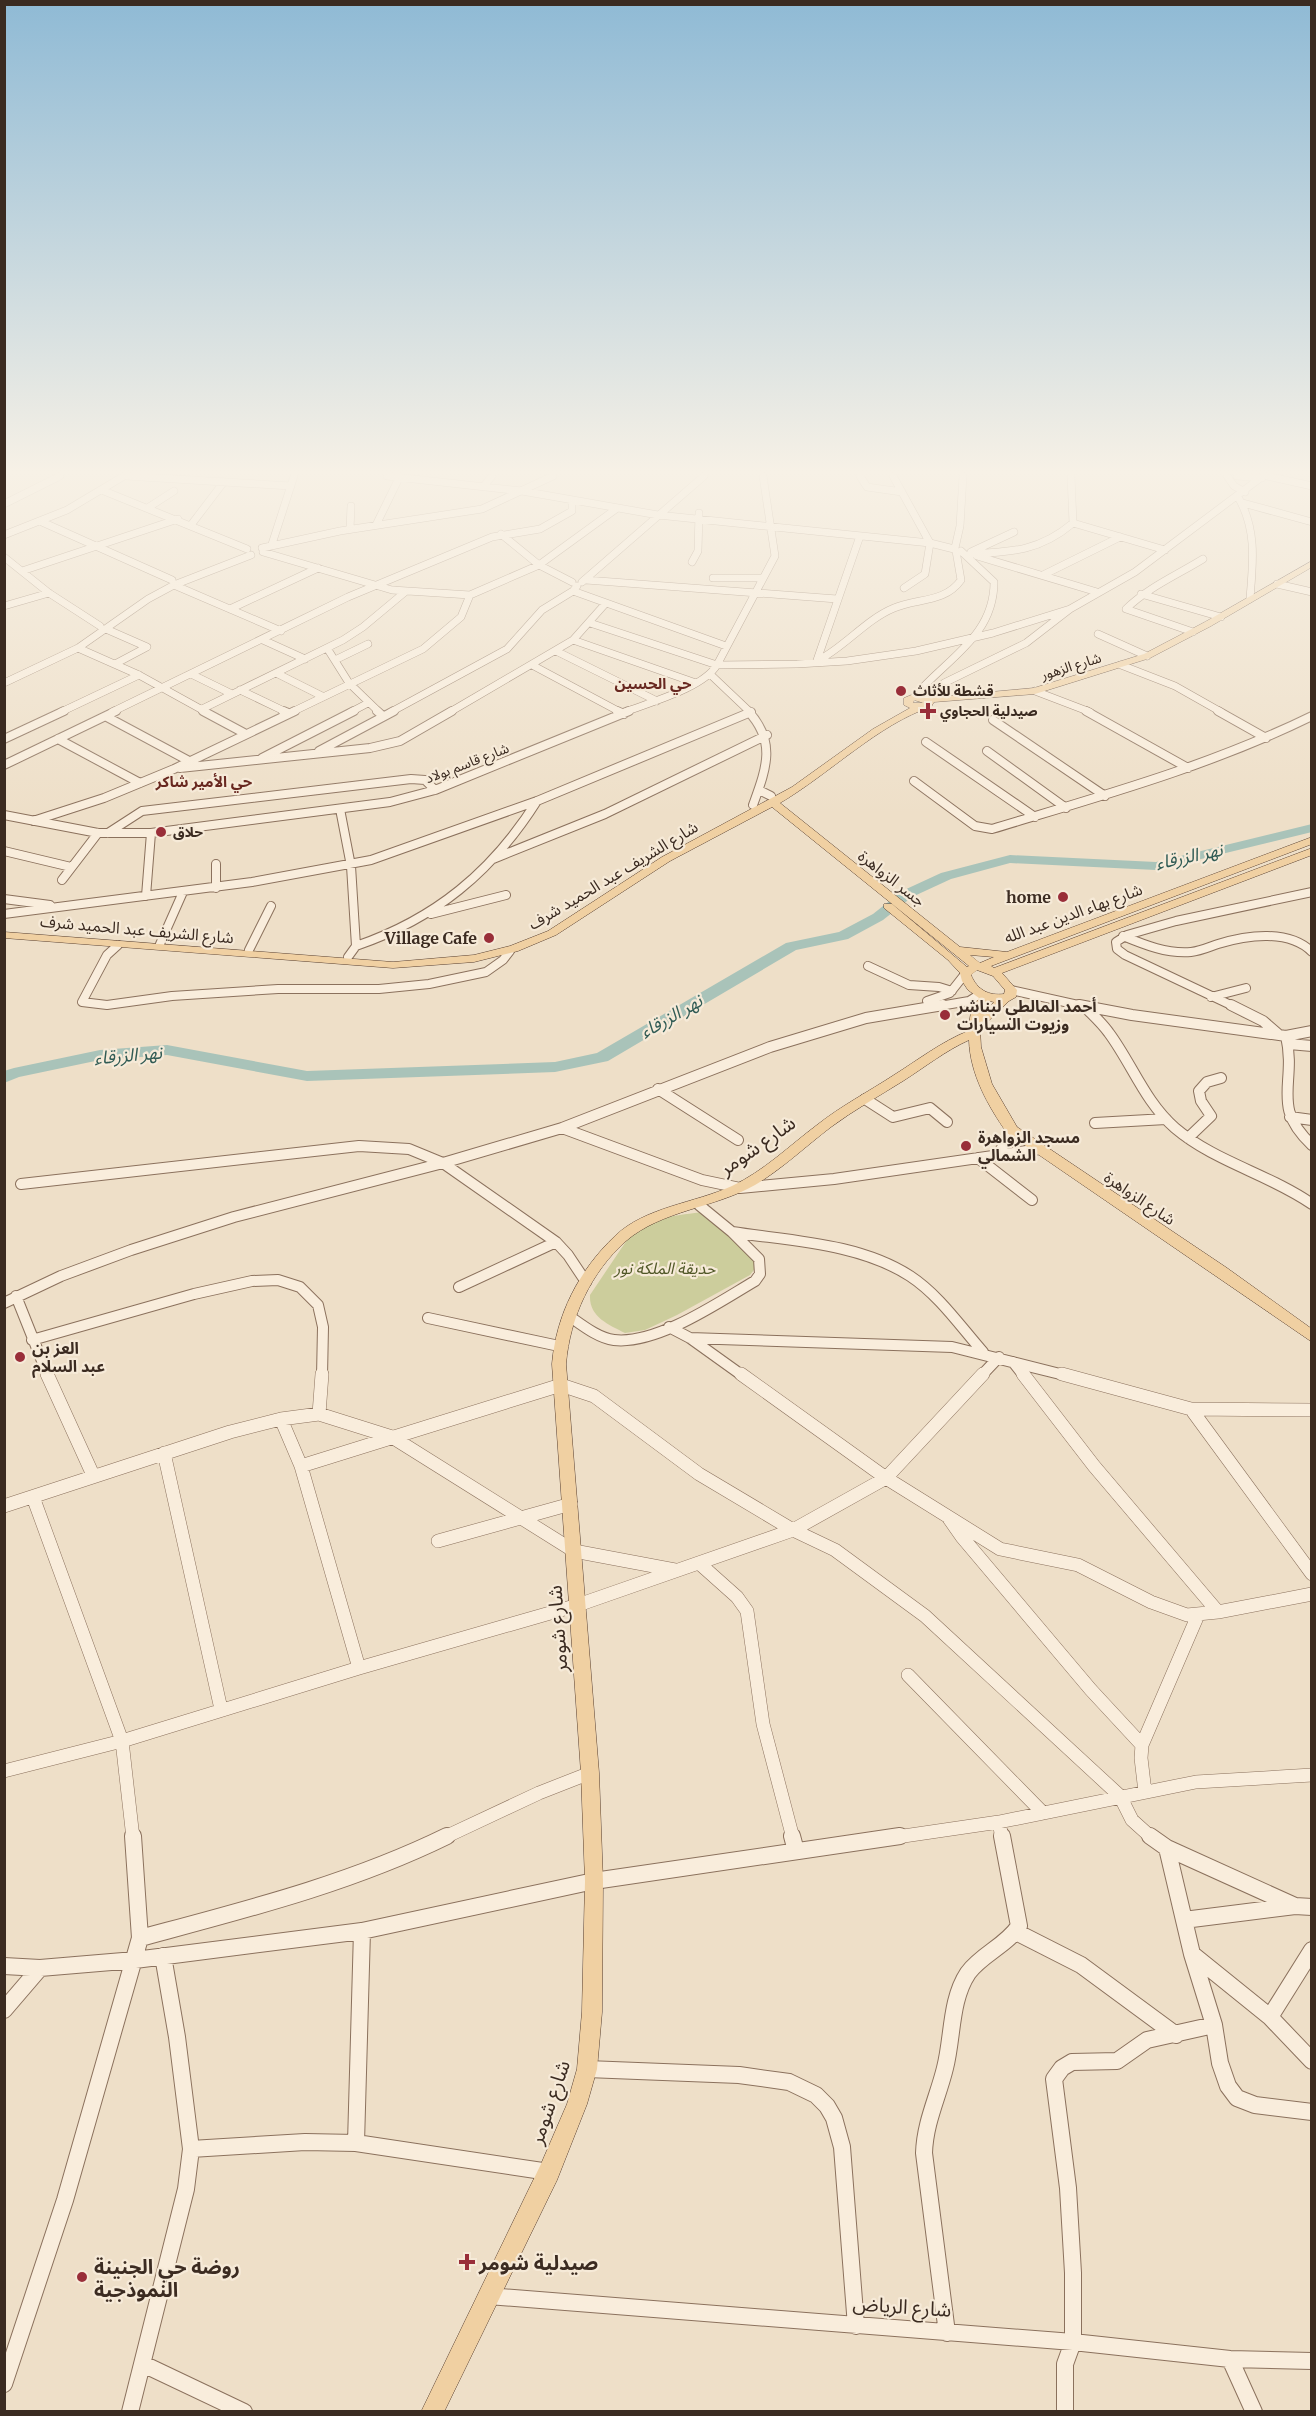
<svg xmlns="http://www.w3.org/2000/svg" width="1316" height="2416" font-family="Merriweather,'Noto Sans Arabic',serif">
  <rect width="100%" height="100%" fill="#eedfc8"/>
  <path fill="#cccd9c" d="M704 1212 758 1256 757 1266 750 1275 677 1315 645 1330 625 1333C608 1324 589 1317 590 1295L631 1234C650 1217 679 1215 704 1212Z"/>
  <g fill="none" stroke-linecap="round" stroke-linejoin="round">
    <path fill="#a9c3b9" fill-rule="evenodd" d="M1312 824V832L1156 870 1010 863 951 879 912 897 883 920 848 939 796 950 608 1061 555 1072 307 1081 167 1055 100 1060 19 1077 4 1083V1071L14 1068 100 1050 167 1045 307 1071 555 1062 597 1053 786 943 839 932 873 914 902 891 941 873 1010 855 1156 862Z"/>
    <g stroke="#8b715d" stroke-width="8">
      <path id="minor-far4" d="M126 476 291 486
        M387 476 522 491 658 515 930 543 954 549
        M860 476 867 487 902 492
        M893 476 930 543
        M1227 476 1234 486 1245 492
        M1237 476 1262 478
        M1267 476 1312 486
        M484 486 492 476
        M104 491 247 549
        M1238 497C1257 529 1253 563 1250 598
        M1243 503 1312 522
        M4 504 60 476
        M149 507 174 491
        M42 522 172 580
        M1073 523 1165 550
        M191 525 223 483
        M376 525 400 476
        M350 529 351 506
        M501 534 539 565 572 582
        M4 535 67 510 124 476
        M272 544 294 476
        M262 548 340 531 482 509 553 476
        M955 548 960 526 963 476
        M263 552 392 590 470 595 539 565 616 509
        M971 552 1014 532
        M970 554C1012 552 1040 551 1073 523L1071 476
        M977 556 1097 592
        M4 557 49 593 100 626
        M692 562 698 551 699 513
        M22 571 178 519
        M1043 575 1120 537
        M713 578H762
        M586 580 837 599
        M582 582 704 476
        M1277 584 1312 592
        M174 585 281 631
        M577 586 573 591 726 646
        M904 588 925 574 930 543
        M1141 594 1221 617
        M4 606 49 593
        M230 609 318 568
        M590 623 717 665 797 664 847 661 916 651 993 633 1070 609
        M106 629 147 647 115 664
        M1193 632 1126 609C1147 588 1177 575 1203 559
        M1098 634 1147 656
        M263 640 305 659
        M573 640 696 683
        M78 648 139 675 206 712
        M327 648 349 683 379 712
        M556 651 657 701
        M335 660 368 644
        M817 661C845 647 865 620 894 608 917 598 945 603 961 580L956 551
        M816 663 860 536
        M532 665 620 712
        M1121 665 1175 686 1221 712
        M276 673 322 696
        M191 674 232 694
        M711 675 750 712
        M4 683 78 648 148 599 174 585 251 555
        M240 690 286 712
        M1035 691 1090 712
        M914 697C946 659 994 637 994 582L961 551
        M924 699 944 683 1026 643 1070 609 1135 572 1263 476
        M202 709 343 640 363 627 405 592
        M61 712 139 675
        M112 712 348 597 492 537 540 529 572 511V500
        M292 712 423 649 461 617 470 595
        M351 712 368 703
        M391 712 507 649 542 610 573 591
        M450 712 573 640 605 604
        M625 712C651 702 703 688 717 665L775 556 763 476"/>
    </g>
    <g stroke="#8b715d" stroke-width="10">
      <path id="minor-far3" d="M203 711 244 733
        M283 711 288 713
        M377 711 383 716
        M617 711 624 714
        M748 711C777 742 766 769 753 805
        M1086 711 1188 768
        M1218 711 1266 738
        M107 717 189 761
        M993 720 1105 796
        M4 739 64 711
        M58 739 140 783
        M926 742 1035 817
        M319 751 394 711
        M987 751 1066 808
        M262 758 354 711
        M4 765 116 711
        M180 768 370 748 400 741 452 711
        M914 781 975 826 992 829C1101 796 1210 766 1312 716
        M759 790 771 796
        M340 809 351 866 356 946 348 957
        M4 815 98 833H151L390 802 435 790 629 711
        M33 821 104 798 174 769 295 711
        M108 833 142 811 411 779 425 780 435 790
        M4 851 71 867
        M493 859 605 814 767 735
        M216 864V888
        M62 880 98 833
        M146 896 151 833
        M4 899 50 905
        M4 914 252 882 371 860 537 801 751 712
        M431 914 506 895
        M1123 936C1145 945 1167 954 1191 952 1201 951 1209 947 1218 944 1247 935 1289 929 1312 952
        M160 944 183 892
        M118 945 107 955 82 1002 107 1005 172 996 278 989H379L429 984 486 972 503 960 510 951
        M356 946C435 919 492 872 537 801
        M249 950 271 906
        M868 966 909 985 939 987 952 991
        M1011 990 1087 1007
        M1211 997 1246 988
        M927 1001 950 993 965 974
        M934 1007 969 1001 980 994
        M1235 1007 1125 955 1117 949 1116 942 1127 935 1176 921 1312 892"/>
    </g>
    <g stroke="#8b715d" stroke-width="12">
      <path id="minor-far2" d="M1079 1005 1132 1015 1286 1036 1312 1031
        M1231 1005 1263 1021 1278 1034
        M1084 1006C1093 1015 1102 1023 1109 1033 1132 1064 1145 1102 1175 1128 1215 1162 1269 1174 1312 1204
        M1286 1036C1297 1084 1270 1106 1312 1145
        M1289 1044 1312 1046
        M658 1089 738 1140
        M865 1099 893 1117 930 1108 947 1122
        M1290 1117 1312 1120
        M1095 1123 1166 1119
        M562 1128 702 1180 740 1188 834 1179 1040 1149
        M1188 1138 1211 1116 1201 1101 1199 1091 1207 1082 1221 1078
        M998 1155 1012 1130
        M978 1158 1032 1200
        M21 1184 359 1146 409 1149 443 1163 556 1242 568 1255 586 1282
        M732 1232C790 1241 859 1243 910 1276 939 1295 960 1326 983 1352
        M459 1287 556 1242
        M16 1296 48 1376
        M4 1303 61 1276 131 1250 234 1217 443 1163 562 1128 770 1047 866 1018 943 1005
        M569 1316C582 1325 598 1338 614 1340 657 1345 719 1302 755 1281L760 1274 759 1259 732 1232 699 1205
        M428 1318 559 1346
        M669 1327 690 1338 743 1376
        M690 1338 952 1347 1068 1376
        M32 1340 194 1294 252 1281 278 1280 300 1287 318 1305 323 1327 322 1376
        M1013 1362 1024 1376
        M981 1376 999 1357"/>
    </g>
    <g stroke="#8b715d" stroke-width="14">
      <path id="minor-far1" d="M47 1374 93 1475
        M741 1374 886 1478 1000 1549 1078 1565 1151 1602 1187 1615 1218 1612 1312 1594
        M1023 1374 1094 1466 1218 1612
        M1062 1374 1191 1409 1312 1410
        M1191 1409 1312 1574
        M319 1414 322 1374
        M281 1419 301 1466 359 1668
        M164 1453 221 1709
        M301 1466 561 1385 594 1396 699 1474 793 1530 835 1550 925 1616 1120 1796 1132 1820 1152 1838
        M33 1497 122 1741 133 1838
        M4 1506 230 1432 281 1419 319 1414 392 1437 574 1551 675 1570
        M948 1517 962 1537 1091 1690 1142 1745
        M438 1541 571 1504
        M700 1564 737 1597 747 1611 763 1724 793 1838
        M908 1675 1043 1813
        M4 1771 122 1741 359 1668 578 1605 793 1530 886 1478 983 1374
        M1145 1792 1141 1758 1142 1745 1198 1615
        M999 1822 1002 1838
        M443 1838 539 1793 590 1773
        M890 1838 999 1822 1196 1782 1312 1775"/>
    </g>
    <g stroke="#8b715d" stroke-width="18">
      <path id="minor" d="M792 1836 796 1851
        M1150 1836 1167 1848 1295 1906
        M1167 1848 1192 1954 1214 2025 1220 2063 1228 2086 1237 2098 1255 2105 1312 2112
        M1184 1920 1295 1906 1312 1907
        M1016 1932 1081 1965 1176 2035
        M140 1938C244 1910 349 1884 447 1836
        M1192 1954 1270 2017 1312 2061
        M163 1956 177 2037 191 2149
        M4 1966 40 1968 4 2010
        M40 1968 135 1960 362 1931 594 1881 900 1836
        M1270 2017 1312 1950
        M587 2069 739 2075 789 2082 816 2095 827 2106 834 2118 842 2147 856 2326
        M356 2143 362 1931
        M488 2296 1073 2342 1230 2359 1312 2361
        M947 2333 924 2153C925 2122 938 2097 945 2068 953 2037 950 2000 968 1973 982 1954 1006 1946 1019 1926L1002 1836
        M1230 2359 1254 2412
        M143 2364 244 2412
        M4 2384 65 2200 140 1938 133 1836
        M130 2412 186 2189 191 2149 305 2142 356 2143 549 2172
        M1065 2412V2364L1073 2342V2273L1068 2188 1054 2079 1062 2068 1072 2062 1117 2061 1147 2040 1214 2025"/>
    </g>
    <g stroke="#594031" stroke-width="1">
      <path id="major" d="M1312 561V567L1211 626 1150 658 1035 694 934 702 931 707C880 723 828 775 780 803L960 947 1007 952 1312 837V844L991 966 994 968 1312 848V855L1002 973 1017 990 1016 997 1009 1001 980 1029 981 1047 992 1084 1017 1127 1227 1268 1312 1329V1342L1007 1133C988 1106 970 1074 969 1040 945 1051 925 1067 903 1081 879 1096 854 1110 831 1127 806 1146 782 1169 755 1185 715 1208 662 1210 626 1241 591 1272 570 1317 566 1364L599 1773 603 1881 602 2012 597 2069 587 2104 557 2180 444 2412H421L541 2164 567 2104 577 2069 582 2012 585 1881 581 1773 552 1364C556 1315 579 1270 615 1236 645 1207 695 1203 732 1186 764 1171 789 1146 817 1125 841 1106 868 1092 894 1075 918 1060 941 1042 968 1031L971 1012 979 998 968 990 962 981 960 973 948 960 884 908V904H892L967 967 969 966 772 807 670 861 556 935 518 951 474 962 393 968 4 938V932L393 962 474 955 510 946 548 931 662 857 792 787 873 729 910 708 904 705V698L914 694 925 698 1034 688 1144 654 1205 622ZM914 700 924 703H913ZM970 955 994 957 980 963ZM977 970 993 976 1005 990 1004 994C989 996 977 990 971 975ZM989 1001 994 1002 983 1013V1012Z"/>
    </g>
    <use href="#minor-far4" stroke="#f9eddc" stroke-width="7"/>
    <use href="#minor-far3" stroke="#f9eddc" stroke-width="8"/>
    <use href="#minor-far2" stroke="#f9eddc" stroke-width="10"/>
    <use href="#minor-far1" stroke="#f9eddc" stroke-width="13"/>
    <use href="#minor" stroke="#f9eddc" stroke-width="16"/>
    <use href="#major" fill="#f0d0a2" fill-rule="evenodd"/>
  </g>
  <linearGradient id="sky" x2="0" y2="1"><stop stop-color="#8fbad5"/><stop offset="0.58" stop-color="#f7f1e6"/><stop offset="1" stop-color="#f7f1e6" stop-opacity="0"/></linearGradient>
  <rect width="1316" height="814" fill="url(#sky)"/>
  <g fill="#992e39" stroke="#f6ead8" stroke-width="2">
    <circle cx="901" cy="691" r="6"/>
    <path d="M925 702h6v6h6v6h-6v6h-6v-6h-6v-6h6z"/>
    <circle cx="161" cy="832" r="6"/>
    <circle cx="1063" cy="897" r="6"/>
    <circle cx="489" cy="938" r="6"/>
    <circle cx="945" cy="1015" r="6"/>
    <circle cx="966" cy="1146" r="6"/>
    <circle cx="20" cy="1357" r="6"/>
    <path d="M464 2253h6v6h6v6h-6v6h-6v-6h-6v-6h6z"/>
    <circle cx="82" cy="2277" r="6"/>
  </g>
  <g text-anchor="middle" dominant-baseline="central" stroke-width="4.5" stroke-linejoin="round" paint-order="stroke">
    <g font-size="14" fill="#3b2b21" stroke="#f6ead8">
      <text transform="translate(1071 666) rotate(-17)">شارع الزهور</text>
      <text transform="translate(467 763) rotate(-21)">شارع قاسم بولاد</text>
    </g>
    <g font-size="14" font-weight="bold" fill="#3b2b21" stroke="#f6ead8" text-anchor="start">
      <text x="913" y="691">قشطة للأثاث</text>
      <text x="940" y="711">صيدلية الحجاوي</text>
      <text x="173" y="832">حلاق</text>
    </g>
    <g font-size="15" font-weight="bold" fill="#682820" stroke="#f6ead8">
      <text x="653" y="683">حي الحسين</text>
      <text x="204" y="781">حي الأمير شاكر</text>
    </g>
    <g font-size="16" fill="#3b2b21" stroke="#f6ead8">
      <text transform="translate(613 875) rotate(-31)">شارع الشريف عبد الحميد شرف</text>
      <text transform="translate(892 878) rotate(38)">جسر الزواهرة</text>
      <text transform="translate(1073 913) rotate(-20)">شارع بهاء الدين عبد الله</text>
      <text transform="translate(137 929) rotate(5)">شارع الشريف عبد الحميد شرف</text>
      <text transform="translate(1140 1198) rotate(34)">شارع الزواهرة</text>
    </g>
    <g font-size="16" font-weight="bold" fill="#3b2b21" stroke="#f6ead8" text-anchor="start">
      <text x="1051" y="897" text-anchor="end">home</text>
      <text x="477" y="938" text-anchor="end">Village Cafe</text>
      <text x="957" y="1006">أحمد المالطي لبناشر<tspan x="957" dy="18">وزيوت السيارات</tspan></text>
      <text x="978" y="1137">مسجد الزواهرة<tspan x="978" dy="18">الشمالي</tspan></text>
      <text x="32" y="1348">العز بن<tspan x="32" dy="18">عبد السلام</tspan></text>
    </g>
    <g font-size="16" font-style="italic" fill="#505727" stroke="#f6ead8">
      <text x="665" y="1268">حديقة الملكة نور</text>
    </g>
    <g font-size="18" font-style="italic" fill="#305b54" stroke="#f6ead8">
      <text transform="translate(1189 856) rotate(-12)">نهر الزرقاء</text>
      <text transform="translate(671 1016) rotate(-30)">نهر الزرقاء</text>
      <text transform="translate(128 1055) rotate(-5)">نهر الزرقاء</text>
    </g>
    <g font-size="20" fill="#3b2b21" stroke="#f6ead8">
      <text transform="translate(757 1145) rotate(-35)">شارع شومر</text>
      <text transform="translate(557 1629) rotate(-94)">شارع شومر</text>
      <text transform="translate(549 2102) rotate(-71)">شارع شومر</text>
      <text transform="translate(902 2306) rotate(4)">شارع الرياض</text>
    </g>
    <g font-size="20" font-weight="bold" fill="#3b2b21" stroke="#f6ead8" text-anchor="start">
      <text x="479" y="2262">صيدلية شومر</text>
      <text x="94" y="2266">روضة حي الجنينة<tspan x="94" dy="23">النموذجية</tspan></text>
    </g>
  </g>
  <rect width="1316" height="2416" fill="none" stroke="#3b2b21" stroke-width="12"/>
</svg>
